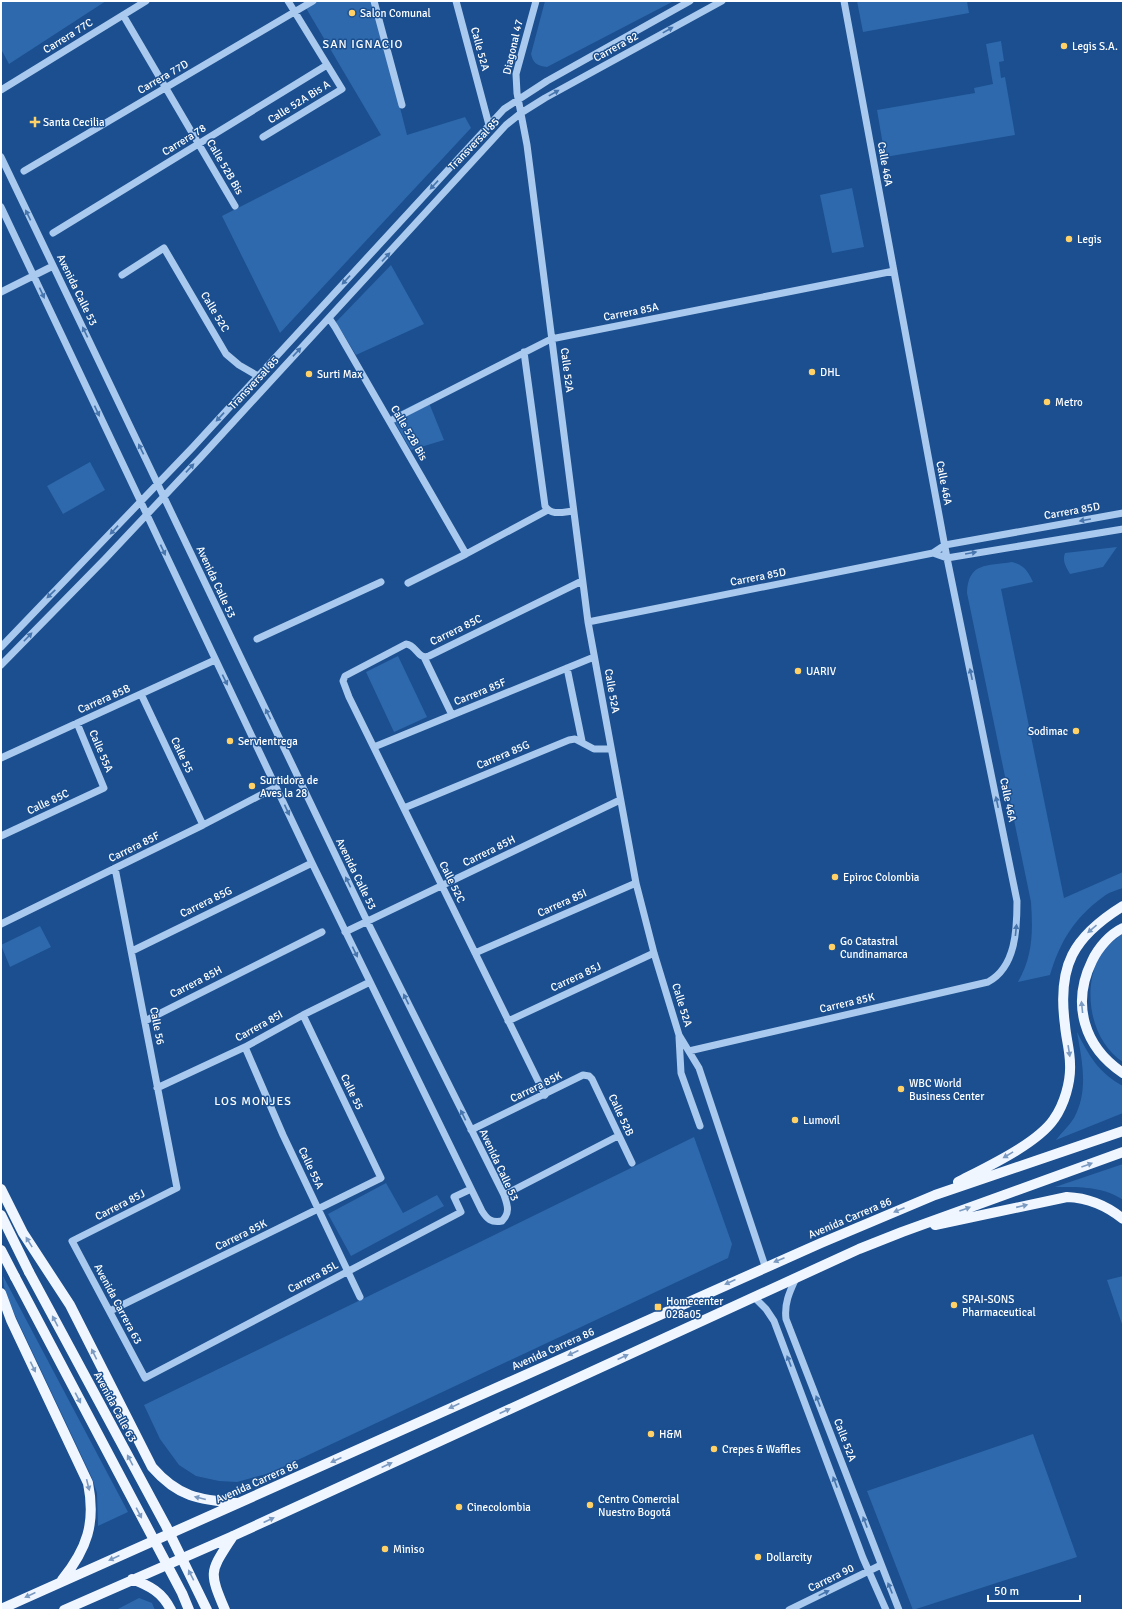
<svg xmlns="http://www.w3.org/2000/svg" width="1124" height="1611" font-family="Signika,sans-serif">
  <rect width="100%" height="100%" fill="#1b4f8f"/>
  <path fill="#2e69ad" d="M1 1H106L9 64 1 49Z
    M317 1H373L407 135 465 117 471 128 280 333 222 216 381 135 306 8Z
    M545 1H674L547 67C537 66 533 63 531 54Z
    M857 1H967L969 13 863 32Z
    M1001 41 1004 61 999 62 1001 78 1005 77 1015 135 885 157 877 110 975 93 974 88 993 84 986 44Z
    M852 188 864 247 832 253 820 195Z
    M391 265 424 324 356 355 336 322Z
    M427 398 444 440 411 450 391 416Z
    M90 462 105 490 63 514 47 486Z
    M1117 547 1103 567 1070 574C1066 567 1062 561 1065 553Z
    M1012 562C1024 565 1028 571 1033 582L1001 589 1064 898 1123 872V888C1117 890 1109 892 1103 897 1074 918 1060 942 1050 975L1018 982C1033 956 1033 931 1031 902L967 593C968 562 987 566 1012 562Z
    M398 656 427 717 394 732 366 672Z
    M40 926 51 947 10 967 1 945Z
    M1123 933V1062C1090 1041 1081 987 1101 954 1106 946 1115 940 1123 933Z
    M1077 1032C1089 1056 1099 1073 1123 1086V1113L1056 1140C1062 1132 1069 1126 1074 1118 1089 1090 1082 1061 1077 1032Z
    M694 1137 732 1244 728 1258 270 1473 237 1482 219 1481 196 1476 179 1465 160 1439 144 1405 482 1241Z
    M1123 1164V1200C1103 1186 1078 1187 1055 1187Z
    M386 1183 403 1213 437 1195 444 1206 351 1256 328 1214Z
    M3 1276 128 1512 98 1526 97 1493 92 1478 14 1313 4 1287Z
    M1123 1276V1327L1107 1280Z
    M1033 1434 1077 1557 913 1610 867 1491Z
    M139 1598 152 1603 155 1610H116Z"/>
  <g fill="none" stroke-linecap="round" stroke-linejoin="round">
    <path stroke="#a9c9ee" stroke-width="7" d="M374 1 402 105
      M456 1 489 125
      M536 1 516 74 517 93 527 145 588 622 636 883 654 953 679 1035 699 1068 765 1266
      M123 15 235 206
      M1 90 146 1
      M263 137 342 89 288 1
      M1 157 367 921 504 1195C508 1206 510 1213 502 1221 491 1223 487 1219 482 1211L312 863 1 207
      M24 171 313 1
      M53 233 327 65
      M122 275 164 248 226 354 239 365 258 376
      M1 292 53 266
      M329 318 335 327 466 554
      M524 352 545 506C551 516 563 512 573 511
      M390 421 551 339 894 271
      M933 553 947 558 1123 529
      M408 583 466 554 548 510
      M588 622 933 553 945 545 1123 513
      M257 639 381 582
      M1 647 193 447 504 109 547 81 690 1
      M424 657 452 715
      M1 665 105 559 201 457 506 125 521 113 545 98 722 1
      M567 668 582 741
      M141 694 203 825
      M374 747 594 657
      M1 758 215 660
      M404 808 569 740 575 739 594 749H611
      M1 836 104 788 77 723
      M115 868 177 1188 72 1241 145 1378 461 1212 454 1197 471 1189
      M1 924 203 825 276 787
      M345 932 620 800
      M132 951 312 863
      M475 953 636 883
      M145 1021 322 932
      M508 1021 654 953
      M679 1037 681 1073 700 1126
      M245 1047 283 1135 360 1297
      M689 1051 988 982C1016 967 1017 929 1017 901L947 558 844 1
      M157 1088 245 1047 303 1015 370 982
      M545 1095 349 697 343 681 345 676 406 644C417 645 417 660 429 656L582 581
      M471 1130 583 1075 589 1076 592 1079 632 1163
      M504 1195 618 1136
      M796 1278C790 1291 784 1303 786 1319L899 1610
      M754 1297 766 1309 774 1321 863 1558 886 1610
      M110 1311 381 1178 303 1015
      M789 1610 881 1565"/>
    <path stroke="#f0f6ff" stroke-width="10" d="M1123 928C1110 934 1098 948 1092 961 1071 1004 1084 1047 1123 1073
      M958 1182C985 1168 1037 1144 1054 1119 1064 1105 1071 1082 1070 1064 1070 1051 1066 1038 1065 1025 1057 966 1073 937 1123 906
      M1 1189 23 1233 70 1305 152 1467C178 1497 199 1500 237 1503
      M1 1215 29 1272
      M935 1225 1067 1197C1089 1198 1106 1205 1123 1219
      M1 1250 15 1277
      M1 1293 11 1320 88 1483C96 1523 87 1549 62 1580
      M132 1579C150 1586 162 1592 171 1610
      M1 1609 821 1243 935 1195 1123 1131
      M64 1610 233 1536 859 1249 902 1232 1123 1152
      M225 1610C208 1570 210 1572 233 1536"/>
    <path stroke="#f0f6ff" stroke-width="10" d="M29 1272 166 1526 207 1610
      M15 1277 182 1593 189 1610"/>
  </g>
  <defs><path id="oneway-solid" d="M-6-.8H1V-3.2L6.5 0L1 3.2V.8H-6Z"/></defs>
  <g fill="#4674ac">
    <use href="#oneway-solid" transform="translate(668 30) rotate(-29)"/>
    <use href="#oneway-solid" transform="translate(554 93) rotate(-29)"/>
    <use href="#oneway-solid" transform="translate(434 185) rotate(133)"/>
    <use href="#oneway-solid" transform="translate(28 215) rotate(-116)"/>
    <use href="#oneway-solid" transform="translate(386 257) rotate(-47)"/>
    <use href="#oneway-solid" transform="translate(346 280) rotate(133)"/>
    <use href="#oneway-solid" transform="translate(42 293) rotate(65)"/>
    <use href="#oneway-solid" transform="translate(85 332) rotate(-116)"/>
    <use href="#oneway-solid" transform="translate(297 352) rotate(-47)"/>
    <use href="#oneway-solid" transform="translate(97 411) rotate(65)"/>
    <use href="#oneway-solid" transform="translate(220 417) rotate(133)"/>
    <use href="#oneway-solid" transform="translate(141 449) rotate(-116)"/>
    <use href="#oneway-solid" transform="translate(190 468) rotate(-47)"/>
    <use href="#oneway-solid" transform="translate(1085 520) rotate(170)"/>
    <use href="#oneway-solid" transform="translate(114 530) rotate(133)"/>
    <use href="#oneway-solid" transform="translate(163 550) rotate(65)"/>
    <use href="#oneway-solid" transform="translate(971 553) rotate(-10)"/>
    <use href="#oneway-solid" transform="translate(51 594) rotate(136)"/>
    <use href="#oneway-solid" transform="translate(28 637) rotate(-46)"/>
    <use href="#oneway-solid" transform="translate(971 674) rotate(-102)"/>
    <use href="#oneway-solid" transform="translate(225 680) rotate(64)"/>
    <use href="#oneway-solid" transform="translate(268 714) rotate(-116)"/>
    <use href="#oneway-solid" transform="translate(997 802) rotate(-102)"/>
    <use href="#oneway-solid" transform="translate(287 810) rotate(65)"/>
    <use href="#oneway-solid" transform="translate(348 882) rotate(-116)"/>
    <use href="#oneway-solid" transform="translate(1016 930) rotate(-84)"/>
    <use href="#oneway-solid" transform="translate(355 952) rotate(64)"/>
    <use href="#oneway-solid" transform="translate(406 999) rotate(-116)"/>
    <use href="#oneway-solid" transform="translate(463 1115) rotate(-116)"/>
    <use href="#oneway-solid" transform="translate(789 1361) rotate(-111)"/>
    <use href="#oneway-solid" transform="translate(818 1401) rotate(-111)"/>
    <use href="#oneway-solid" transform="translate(835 1482) rotate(-111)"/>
    <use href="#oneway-solid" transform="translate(865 1522) rotate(-111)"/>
    <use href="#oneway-solid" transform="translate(890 1588) rotate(-112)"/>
    <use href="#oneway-solid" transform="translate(824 1593) rotate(-26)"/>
  </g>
  <g fill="#7b9ac1">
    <use href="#oneway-solid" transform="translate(1092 929) rotate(139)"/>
    <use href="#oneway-solid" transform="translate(1082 1007) rotate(-96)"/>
    <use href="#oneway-solid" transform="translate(1069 1051) rotate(81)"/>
    <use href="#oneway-solid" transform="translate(1008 1155) rotate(149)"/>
    <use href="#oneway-solid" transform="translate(1087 1165) rotate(-20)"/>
    <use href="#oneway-solid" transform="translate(1022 1206) rotate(-13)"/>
    <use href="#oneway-solid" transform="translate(965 1209) rotate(-20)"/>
    <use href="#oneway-solid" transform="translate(899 1210) rotate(158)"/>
    <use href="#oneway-solid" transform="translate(29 1242) rotate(-122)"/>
    <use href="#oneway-solid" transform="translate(779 1260) rotate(157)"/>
    <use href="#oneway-solid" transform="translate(730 1282) rotate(156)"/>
    <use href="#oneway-solid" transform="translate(55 1321) rotate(-118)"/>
    <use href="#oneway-solid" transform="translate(573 1353) rotate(156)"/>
    <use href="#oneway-solid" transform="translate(94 1354) rotate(-116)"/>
    <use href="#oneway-solid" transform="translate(623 1357) rotate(-25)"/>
    <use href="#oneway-solid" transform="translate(33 1367) rotate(64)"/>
    <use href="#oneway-solid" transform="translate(78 1398) rotate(62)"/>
    <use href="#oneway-solid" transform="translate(454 1406) rotate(156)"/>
    <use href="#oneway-solid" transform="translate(505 1411) rotate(-25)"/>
    <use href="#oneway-solid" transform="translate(130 1460) rotate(-118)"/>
    <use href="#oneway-solid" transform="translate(336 1460) rotate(156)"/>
    <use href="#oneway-solid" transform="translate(387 1465) rotate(-25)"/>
    <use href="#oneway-solid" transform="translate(88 1485) rotate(76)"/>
    <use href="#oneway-solid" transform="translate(200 1498) rotate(-166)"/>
    <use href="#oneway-solid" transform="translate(139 1513) rotate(62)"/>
    <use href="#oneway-solid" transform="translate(269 1520) rotate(-25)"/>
    <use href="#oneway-solid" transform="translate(114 1558) rotate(156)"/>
    <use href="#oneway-solid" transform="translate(191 1575) rotate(-117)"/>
    <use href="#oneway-solid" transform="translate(30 1595) rotate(155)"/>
  </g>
  <g fill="#ffd166" stroke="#1b4f8f" stroke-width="1.5">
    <circle cx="352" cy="13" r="4"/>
    <circle cx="1064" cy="46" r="4"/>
    <path d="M33 116h4v4h4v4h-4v4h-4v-4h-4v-4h4z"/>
    <circle cx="1069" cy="239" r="4"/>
    <circle cx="812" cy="372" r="4"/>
    <circle cx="309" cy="374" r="4"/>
    <circle cx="1047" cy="402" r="4"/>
    <circle cx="798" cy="671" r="4"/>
    <circle cx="1076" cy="731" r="4"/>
    <circle cx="230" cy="741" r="4"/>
    <circle cx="252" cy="786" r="4"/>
    <circle cx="835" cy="877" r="4"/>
    <circle cx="832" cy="947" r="4"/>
    <circle cx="901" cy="1089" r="4"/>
    <circle cx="795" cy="1120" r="4"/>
    <circle cx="954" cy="1305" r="4"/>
    <rect x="654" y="1303" width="8" height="8" rx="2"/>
    <circle cx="651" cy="1434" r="4"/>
    <circle cx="714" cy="1449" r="4"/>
    <circle cx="590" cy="1505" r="4"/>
    <circle cx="459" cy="1507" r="4"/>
    <circle cx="385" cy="1549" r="4"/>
    <circle cx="758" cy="1557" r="4"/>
  </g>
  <g text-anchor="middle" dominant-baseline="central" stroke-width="3" stroke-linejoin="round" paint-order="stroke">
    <g font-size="11" fill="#fff" stroke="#1b4f8f" text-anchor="start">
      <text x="360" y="13">Salon Comunal</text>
      <text x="1072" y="46">Legis S.A.</text>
      <text x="43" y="122">Santa Cecilia</text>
      <text x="1077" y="239">Legis</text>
      <text x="820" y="372">DHL</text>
      <text x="317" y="374">Surti Max</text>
      <text x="1055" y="402">Metro</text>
      <text x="806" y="671">UARIV</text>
      <text x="1068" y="731" text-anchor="end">Sodimac</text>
      <text x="238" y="741">Servientrega</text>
      <text x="260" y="780">Surtidora de<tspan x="260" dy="13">Aves la 28</tspan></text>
      <text x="843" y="877">Epiroc Colombia</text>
      <text x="840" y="941">Go Catastral<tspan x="840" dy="13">Cundinamarca</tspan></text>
      <text x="909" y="1083">WBC World<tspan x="909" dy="13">Business Center</tspan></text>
      <text x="803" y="1120">Lumovil</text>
      <text x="962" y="1299">SPAI-SONS<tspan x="962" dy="13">Pharmaceutical</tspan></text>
      <text x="666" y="1301">Homecenter<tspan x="666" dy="13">028a05</tspan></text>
      <text x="659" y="1434">H&amp;M</text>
      <text x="722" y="1449">Crepes &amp; Waffles</text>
      <text x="598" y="1499">Centro Comercial<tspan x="598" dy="13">Nuestro Bogotá</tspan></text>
      <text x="467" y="1507">Cinecolombia</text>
      <text x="393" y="1549">Miniso</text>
      <text x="766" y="1557">Dollarcity</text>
    </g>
    <g font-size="11" fill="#fff" stroke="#1b4f8f">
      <text transform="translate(68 36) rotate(-32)">Carrera 77C</text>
      <text transform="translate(513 47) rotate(-77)">Diagonal 47</text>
      <text transform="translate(616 47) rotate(-29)">Carrera 82</text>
      <text transform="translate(480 49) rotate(75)">Calle 52A</text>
      <text transform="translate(163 77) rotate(-30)">Carrera 77D</text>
      <text transform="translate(299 102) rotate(-32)">Calle 52A Bis A</text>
      <text transform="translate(184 140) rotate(-32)">Carrera 78</text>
      <text transform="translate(474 144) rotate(-46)">Transversal 85</text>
      <text transform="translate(885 164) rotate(80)">Calle 46A</text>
      <text transform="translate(225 167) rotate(60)">Calle 52B Bis</text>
      <text transform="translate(77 290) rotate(64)">Avenida Calle 53</text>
      <text transform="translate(215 312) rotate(59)">Calle 52C</text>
      <text transform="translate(631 312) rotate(-11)">Carrera 85A</text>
      <text transform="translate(567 370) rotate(83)">Calle 52A</text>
      <text transform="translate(254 383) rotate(-47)">Transversal 85</text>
      <text transform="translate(409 433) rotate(60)">Calle 52B Bis</text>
      <text transform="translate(944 483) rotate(79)">Calle 46A</text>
      <text transform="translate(1072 511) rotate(-10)">Carrera 85D</text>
      <text transform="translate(758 577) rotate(-11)">Carrera 85D</text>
      <text transform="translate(216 582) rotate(65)">Avenida Calle 53</text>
      <text transform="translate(456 630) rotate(-26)">Carrera 85C</text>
      <text transform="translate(612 691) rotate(80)">Calle 52A</text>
      <text transform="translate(480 692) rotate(-22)">Carrera 85F</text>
      <text transform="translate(104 699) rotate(-24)">Carrera 85B</text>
      <text transform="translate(101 751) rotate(67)">Calle 55A</text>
      <text transform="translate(182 755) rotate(65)">Calle 55</text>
      <text transform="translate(503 755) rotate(-23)">Carrera 85G</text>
      <text transform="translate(1008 800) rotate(78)">Calle 46A</text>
      <text transform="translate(48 802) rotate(-25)">Calle 85C</text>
      <text transform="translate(134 847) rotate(-26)">Carrera 85F</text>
      <text transform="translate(489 851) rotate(-26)">Carrera 85H</text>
      <text transform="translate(356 874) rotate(64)">Avenida Calle 53</text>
      <text transform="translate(452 882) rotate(64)">Calle 52C</text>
      <text transform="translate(206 902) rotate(-26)">Carrera 85G</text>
      <text transform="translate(562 903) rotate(-24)">Carrera 85I</text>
      <text transform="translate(576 977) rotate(-25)">Carrera 85J</text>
      <text transform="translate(196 982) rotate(-27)">Carrera 85H</text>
      <text transform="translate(847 1003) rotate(-13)">Carrera 85K</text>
      <text transform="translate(682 1005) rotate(73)">Calle 52A</text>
      <text transform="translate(157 1026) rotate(79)">Calle 56</text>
      <text transform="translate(259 1026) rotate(-29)">Carrera 85I</text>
      <text transform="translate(536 1087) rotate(-26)">Carrera 85K</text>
      <text transform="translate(352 1092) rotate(64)">Calle 55</text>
      <text transform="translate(621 1115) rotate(65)">Calle 52B</text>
      <text transform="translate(499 1165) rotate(65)">Avenida Calle 53</text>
      <text transform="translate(311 1168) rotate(65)">Calle 55A</text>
      <text transform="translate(120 1205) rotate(-27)">Carrera 85J</text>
      <text transform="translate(850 1218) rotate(-23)">Avenida Carrera 86</text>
      <text transform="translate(241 1235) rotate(-26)">Carrera 85K</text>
      <text transform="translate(313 1277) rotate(-28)">Carrera 85L</text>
      <text transform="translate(118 1304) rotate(62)">Avenida Carrera 63</text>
      <text transform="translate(553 1349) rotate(-24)">Avenida Carrera 86</text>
      <text transform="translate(115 1407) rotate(62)">Avenida Calle 63</text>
      <text transform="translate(845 1440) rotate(69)">Calle 52A</text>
      <text transform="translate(257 1482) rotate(-24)">Avenida Carrera 86</text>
      <text transform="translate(831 1578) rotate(-26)">Carrera 90</text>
    </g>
    <g font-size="12" letter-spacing="1" fill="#fff" stroke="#1b4f8f">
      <text x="363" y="44">SAN IGNACIO</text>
      <text x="253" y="1101">LOS MONJES</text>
    </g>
  </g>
  <rect width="1124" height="1611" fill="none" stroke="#ffffff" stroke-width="4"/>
  <path d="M988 1595v6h92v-6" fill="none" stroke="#ffffff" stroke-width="2"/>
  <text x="994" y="1595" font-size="12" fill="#ffffff" stroke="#1b4f8f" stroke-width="3" paint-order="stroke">50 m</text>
</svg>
